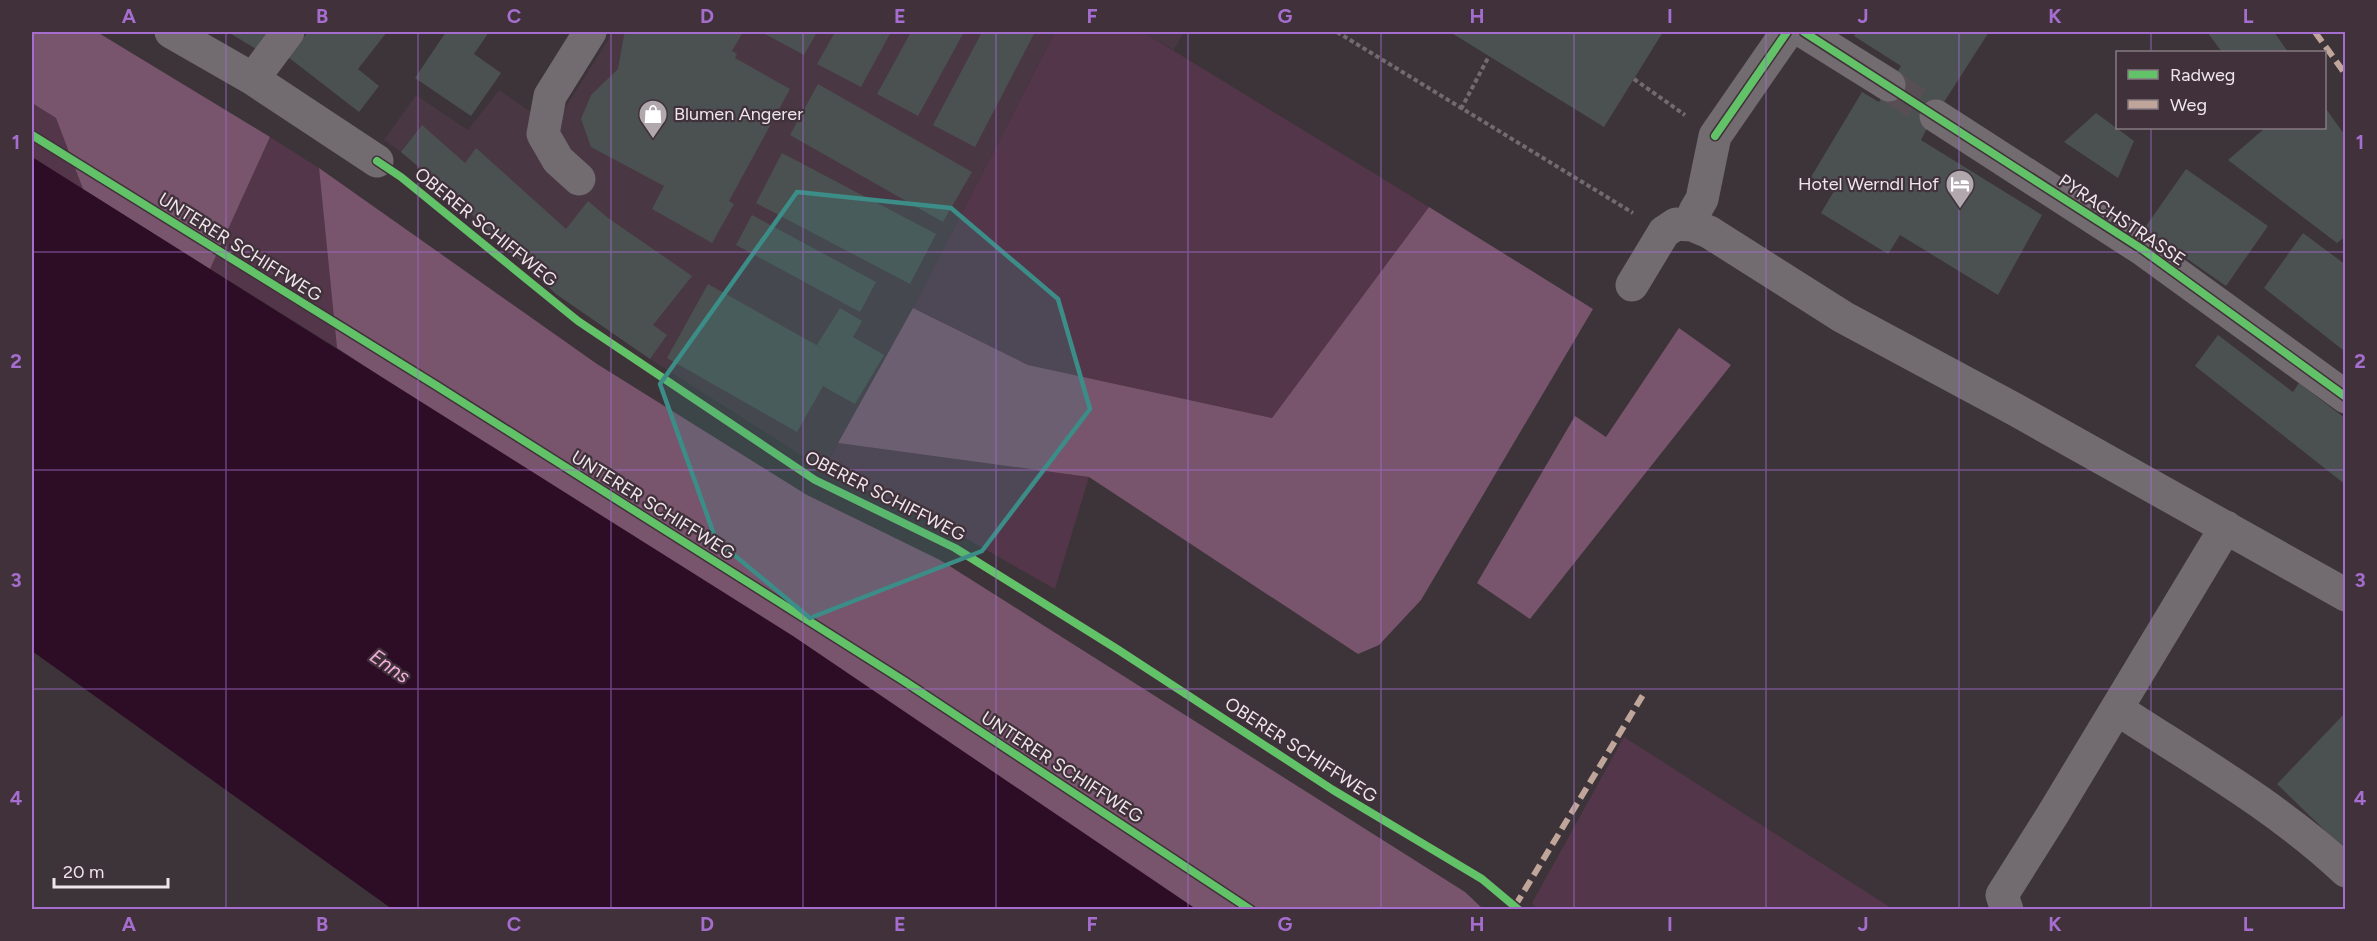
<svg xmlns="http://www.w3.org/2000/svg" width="2377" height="941" font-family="Figtree,sans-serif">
  <rect width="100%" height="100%" fill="#3c3439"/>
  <path fill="#493743" d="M613 32H1055L913 308 823 469 650 359 556 294 401 152 384 140 416 95 468 130 499 90 553 127Z
    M1143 32H1184L1174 50Z"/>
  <path fill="#533649" d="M1055 32H1143L1429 207 1272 418 1028 365 913 308Z
    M32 103 56 118 83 189 32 157Z
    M270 137 319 168 337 348 210 269Z
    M838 443 1089 477 1055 589 951 530 823 469Z
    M1624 737 1893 909H1537L1532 903Z"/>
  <path fill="#79546d" d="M32 32H97L270 137 210 269 83 189 56 118 32 103Z
    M319 168 597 364 807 495 940 560 1465 892 1483 909H1195L337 348Z
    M1429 207 1593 309 1421 600 1379 645 1358 654 1089 477 838 443 913 308 1028 365 1272 418Z
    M1679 328 1731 365 1530 619 1477 583 1575 416 1606 437Z"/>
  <path fill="#2d0d25" d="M32 157 793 636 1196 909H392L32 651Z"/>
  <path fill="#4b5150" d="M228 32H268L256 49Z
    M308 32H387L358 69 379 86 359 112 288 57Z
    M446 32H489L474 54 501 73 471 116 415 78Z
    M627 32H743L732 51 737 54 735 58 790 89 729 201 734 204 712 243 652 209 664 186 591 147 581 119 591 95 618 69 624 35Z
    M767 32H817L804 55 765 34Z
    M835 32H891L861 87 817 64Z
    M911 32H964L918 116 877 94Z
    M982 32H1035L975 147 933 125Z
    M1450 32H1663L1604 127Z
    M1857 32H1989L1926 130 1921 140 2042 215 1998 295 1900 235 1888 254 1821 213 1834 191 1811 177 1862 92 1879 102 1901 66 1854 36Z
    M2207 32H2274L2288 52H2222Z
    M818 84 972 172 943 222 790 135Z
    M2324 106 2346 137V236L2337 243 2228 160 2265 128H2324Z
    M2096 113 2134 141 2118 178 2064 142Z
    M422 125 465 163 476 148 566 229 588 201 608 218 692 276 653 325 667 335 650 359 556 294 442 186 401 152Z
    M782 153 936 234 910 284 756 203Z
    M2186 169 2268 226 2226 286 2144 229Z
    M752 215 876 282 860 312 736 245Z
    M2303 233 2346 265V347L2343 350 2264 288Z
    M708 284 825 350 817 345 840 308 862 321 853 337 884 355 855 404 823 386 797 432 667 358Z
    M2218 335 2293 392 2299 383 2346 419V485L2195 366Z
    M2346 712V844L2342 847 2277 784Z"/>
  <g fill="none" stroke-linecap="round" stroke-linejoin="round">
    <path stroke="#574f54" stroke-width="33" stroke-dasharray="33 16" stroke-linecap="butt" d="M1889 85 1936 116"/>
    <path stroke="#716a6f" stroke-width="4" stroke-dasharray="4.5 3" stroke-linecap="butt" d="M1337 32 1633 213
      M1634 79 1685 115
      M1461 109 1489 56"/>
    <path stroke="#726b6f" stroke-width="33" d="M171 32 253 79 377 161
      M1804 32 1889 85
      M253 79 288 32
      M1936 116 2142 249 2346 397
      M579 179 558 160 543 134 550 96 590 32
      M1692 225 1709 232 1843 317 2016 410 2346 595
      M1632 285 1664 232 1676 224 1692 225 1695 211 1702 199 1715 136 1787 32
      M2117 709C2195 760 2278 807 2346 871
      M2007 910 2002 895 2053 814 2226 527"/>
    <path stroke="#c0a59a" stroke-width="6" stroke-dasharray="12 6" stroke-linecap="butt" d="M2315 32 2346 75
      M1515 906 1643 695"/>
    <g stroke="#40313a" stroke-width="11">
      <path id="cycleway" d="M1804 32 2142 249 2346 397
        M32 135 437 386 904 681 1251 910
        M1715 136 1787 32
        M377 161 401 177 578 321 815 480 955 548 1117 649 1333 790 1482 879 1519 910"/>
    </g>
    <use href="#cycleway" stroke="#61c268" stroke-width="8"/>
  </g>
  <path fill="#3c8c87" fill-opacity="0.2" stroke="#3c8c87" stroke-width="4.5" stroke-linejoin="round" d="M797 192 951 208 1058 299 1090 409 982 551 810 618 716 540 660 384Z"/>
  <path fill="none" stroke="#a46dce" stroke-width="1.5" stroke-opacity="0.55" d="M226 32V910M418 32V910M611 32V910M803 32V910M996 32V910M1188 32V910M1381 32V910M1574 32V910M1766 32V910M1959 32V910M2151 32V52M2151 128V910M32 252H2346M32 470H2346M32 689H2346"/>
  <defs>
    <g id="shop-pin" transform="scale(1.5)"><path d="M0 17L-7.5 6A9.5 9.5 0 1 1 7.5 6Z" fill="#b0a8ad" stroke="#40313a"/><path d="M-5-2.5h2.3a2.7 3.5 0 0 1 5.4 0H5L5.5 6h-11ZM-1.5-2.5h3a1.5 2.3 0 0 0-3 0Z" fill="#fff"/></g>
    <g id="hotel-pin" transform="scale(1.5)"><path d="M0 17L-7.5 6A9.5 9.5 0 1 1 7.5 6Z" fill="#b0a8ad" stroke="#40313a"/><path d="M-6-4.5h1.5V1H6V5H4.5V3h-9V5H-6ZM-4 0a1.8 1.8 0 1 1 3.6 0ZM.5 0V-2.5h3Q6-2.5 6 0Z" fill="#fff"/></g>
  </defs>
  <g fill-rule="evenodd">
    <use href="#shop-pin" x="653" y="114"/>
    <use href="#hotel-pin" x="1960" y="184"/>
  </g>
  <g text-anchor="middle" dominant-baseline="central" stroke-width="4.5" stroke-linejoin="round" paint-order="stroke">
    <g font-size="18" fill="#efe6eb" stroke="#40313a" text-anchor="start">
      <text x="674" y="114">Blumen Angerer</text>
      <text x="1939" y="184" text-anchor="end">Hotel Werndl Hof</text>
    </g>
    <g font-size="18" fill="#efe6eb" stroke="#40313a">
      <text transform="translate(2122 220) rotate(34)">PYRACHSTRASSE</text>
      <text transform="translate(486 227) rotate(39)">OBERER SCHIFFWEG</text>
      <text transform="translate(240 247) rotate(32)">UNTERER SCHIFFWEG</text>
      <text transform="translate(885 496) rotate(27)">OBERER SCHIFFWEG</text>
      <text transform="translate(653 505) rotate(32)">UNTERER SCHIFFWEG</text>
      <text transform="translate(1301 750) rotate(33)">OBERER SCHIFFWEG</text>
      <text transform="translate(1062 767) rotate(33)">UNTERER SCHIFFWEG</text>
    </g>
    <g font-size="20" font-style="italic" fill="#f0abd8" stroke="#40313a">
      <text transform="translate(390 666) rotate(35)">Enns</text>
    </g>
  </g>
  <rect width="2377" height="941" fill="none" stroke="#40313a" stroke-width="66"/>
  <rect x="2116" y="51" width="210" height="78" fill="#40313a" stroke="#867981" stroke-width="1.5"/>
  <rect x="2128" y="70" width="30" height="9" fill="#61c268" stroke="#867981" stroke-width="1.5"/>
  <text x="2170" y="81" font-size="18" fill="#efe6eb">Radweg</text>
  <rect x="2128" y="100" width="30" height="9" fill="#c0a59a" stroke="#867981" stroke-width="1.5"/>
  <text x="2170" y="111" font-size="18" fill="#efe6eb">Weg</text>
  <path d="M54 878v9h114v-9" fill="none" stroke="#efe6eb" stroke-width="3"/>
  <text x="63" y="878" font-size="18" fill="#efe6eb" stroke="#40313a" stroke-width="4.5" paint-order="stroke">20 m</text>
  <rect x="33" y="33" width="2311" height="875" fill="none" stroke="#a46dce" stroke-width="2"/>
  <g font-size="20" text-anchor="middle" font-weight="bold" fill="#a46dce">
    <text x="129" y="23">A</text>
    <text x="322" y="23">B</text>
    <text x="514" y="23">C</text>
    <text x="707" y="23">D</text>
    <text x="900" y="23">E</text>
    <text x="1092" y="23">F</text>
    <text x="1285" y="23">G</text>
    <text x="1477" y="23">H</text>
    <text x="1670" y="23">I</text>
    <text x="1863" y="23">J</text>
    <text x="2055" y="23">K</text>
    <text x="2248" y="23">L</text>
    <text x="16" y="149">1</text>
    <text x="2360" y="149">1</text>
    <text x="16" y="368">2</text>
    <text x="2360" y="368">2</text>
    <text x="16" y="587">3</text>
    <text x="2360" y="587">3</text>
    <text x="16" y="805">4</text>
    <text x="2360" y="805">4</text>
    <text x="129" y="931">A</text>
    <text x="322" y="931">B</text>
    <text x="514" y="931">C</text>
    <text x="707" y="931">D</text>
    <text x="900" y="931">E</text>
    <text x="1092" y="931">F</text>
    <text x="1285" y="931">G</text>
    <text x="1477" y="931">H</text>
    <text x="1670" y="931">I</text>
    <text x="1863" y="931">J</text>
    <text x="2055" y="931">K</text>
    <text x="2248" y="931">L</text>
  </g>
</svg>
